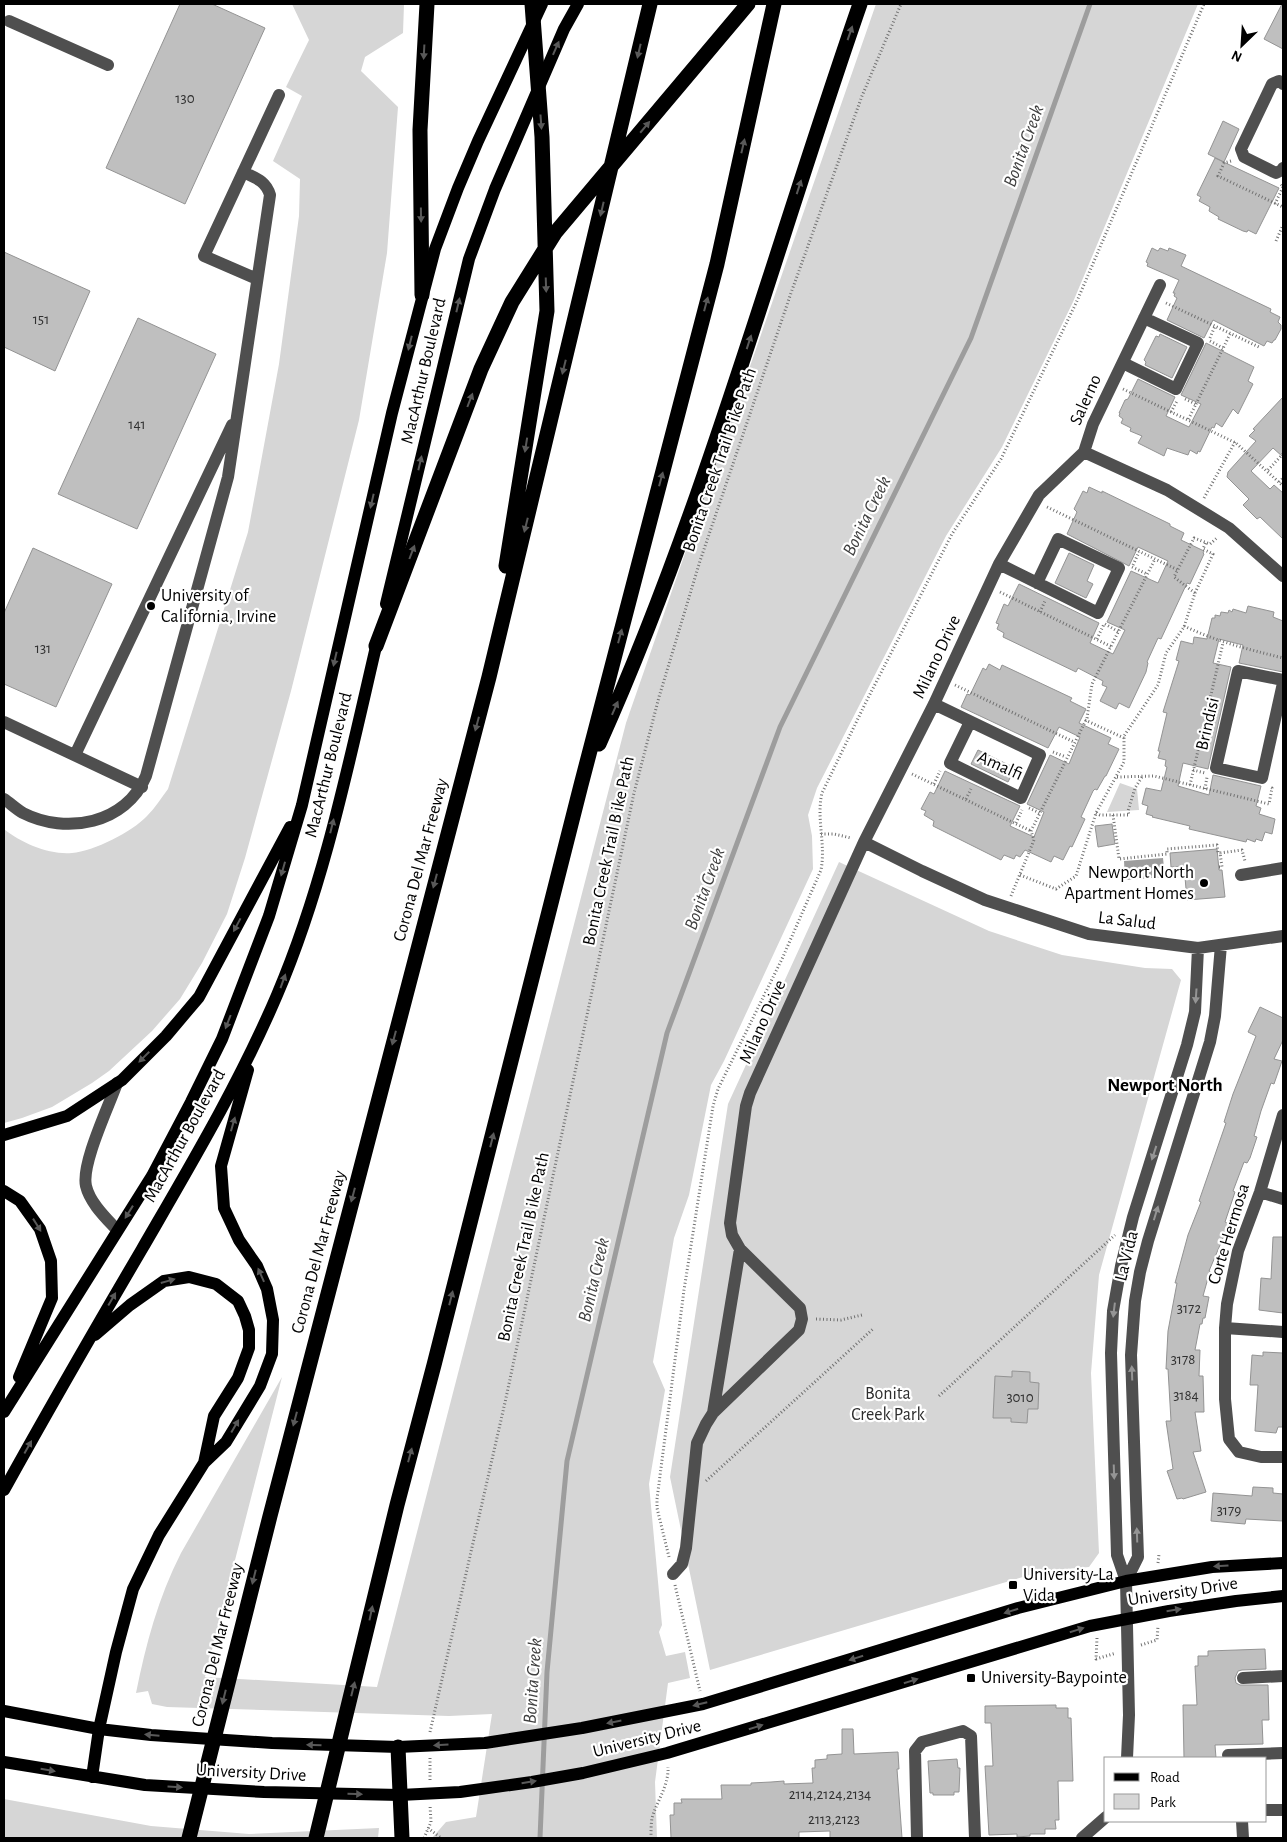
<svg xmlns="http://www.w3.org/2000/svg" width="1287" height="1842" font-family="'Alegreya Sans',sans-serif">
  <rect width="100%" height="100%" fill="#fff"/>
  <path fill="#d6d6d6" d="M292 4H404L403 33 365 57 361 71 398 107 387 253 359 420 291 691 245 858 227 914 202 963 180 999 152 1031 109 1071 92 1083 52 1107 22 1118 4 1123V829C21 843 49 855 72 853 94 851 132 832 147 816 155 808 161 798 168 789L248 532 279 364 299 216 300 179 273 161 302 96 286 87 309 40Z
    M876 4H1198L1073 302 1002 447 946 536 817 788 808 815 812 836 813 869 724 1061 711 1085 689 1195 674 1238 653 1362 665 1390 649 1484 662 1625 659 1632 666 1656 685 1652 690 1678 668 1683 655 1782 657 1838H432L446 1822 476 1817 492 1714 449 1716 167 1707 152 1704 148 1691 136 1693C146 1644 158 1598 181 1553L282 1377 205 1677 377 1687 626 723Z
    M1120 783 1137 789 1139 810 1107 812Z
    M839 862 989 931 1062 955 1145 968 1172 969 1181 980 1099 1275 1091 1373 1099 1553 1089 1567 1043 1571 710 1670 670 1477 728 1104Z
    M4 1799 151 1826 249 1834 379 1828 378 1838H4Z"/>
  <path fill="#9d9d9d" d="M1163 858 1165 877 1125 880 1124 861Z"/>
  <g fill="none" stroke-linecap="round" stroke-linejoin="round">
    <path stroke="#9d9d9d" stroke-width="5" d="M540 1838 547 1672 567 1461 667 1033 780 727 971 338 1090 4"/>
  </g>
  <path fill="#bfbfbf" stroke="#939393" d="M180 4H212L265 28 185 204 106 168Z
    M1282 4H1283V49L1264 39Z
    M1223 121 1239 129 1224 162 1208 154Z
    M1215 158 1279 188 1256 234 1248 230 1247 232 1243 231 1218 219 1219 217 1209 211 1210 207 1199 201 1201 197 1197 195Z
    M1152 248 1158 251 1160 248 1168 251 1169 248 1186 255 1181 266 1271 309 1270 312 1280 317 1278 322 1281 325V329L1275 340H1274L1272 343 1267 341 1264 346 1213 320 1204 338 1167 320 1177 298 1174 296 1175 293H1173L1179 280 1147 266 1148 263 1146 262Z
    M4 252 90 291 55 371 4 347Z
    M138 318 216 354 137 529 58 494Z
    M1160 334 1187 347 1172 378 1145 365 1146 362 1144 360 1156 336 1159 337Z
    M1206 343 1254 367 1248 381 1253 384 1238 414 1233 409 1222 427 1216 423 1214 428 1212 427 1200 452 1198 451 1197 454 1190 450 1188 455 1167 448 1164 456 1138 443 1142 436 1130 431 1131 428 1121 423 1123 419 1119 416 1120 413H1119L1125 400 1128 399 1138 379 1175 397 1166 416 1189 427 1201 404 1181 395Z
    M1283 397V457L1273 448 1251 471 1270 489 1274 485 1283 493V539L1260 517 1257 519 1243 505 1249 499 1227 477 1228 472 1256 441 1249 436 1255 430 1253 429Z
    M1089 487 1102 493V491L1170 524V526L1184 533 1181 540 1204 551 1203 553 1204 554 1190 584 1187 583 1161 639 1158 638 1147 662 1148 663 1146 672 1129 708 1119 703 1116 709 1100 701 1107 687 1102 685 1103 681 1078 668 1076 672 1003 637 1004 633 997 629 999 624 996 623 1004 604 1008 606 1019 584 1099 623 1090 643 1113 654 1125 630 1107 622 1131 571 1158 583 1168 561 1138 547 1129 566 1067 534 1077 512 1074 509 1083 491 1087 493Z
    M33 548 112 584 56 707 4 684V613Z
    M1069 553 1094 565 1087 581 1093 584 1086 598 1055 583Z
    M1248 606 1274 612 1273 617 1283 621V672L1239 663 1243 645 1219 639 1213 663 1231 667 1208 769 1183 763 1178 786 1209 795 1213 775 1261 786 1256 806 1261 808 1259 814 1275 819 1272 834 1265 832 1262 841 1256 839 1255 842 1247 839 1246 842 1189 829 1190 826 1152 817 1153 816 1146 814 1148 806 1142 804 1146 788 1161 791 1167 767 1165 766 1166 760 1158 758 1160 751H1158L1167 713 1163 712 1179 661 1176 660 1181 641 1193 644 1194 637 1207 639 1212 618H1215V615L1220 616 1221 612 1228 613 1229 610 1232 612 1233 609 1246 613Z
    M989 664 1000 670 1002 665 1072 698 1070 701 1086 709 1079 723 1111 738 1108 744 1119 749 1106 776H1105L1097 790 1095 789 1093 791 1081 817 1085 819 1072 847 1070 846 1063 860 1054 856 1051 862 1025 850 1020 857 1016 855 1014 859 1004 855 1001 860 933 826 934 821 924 815 926 811 921 809 930 792 934 794 945 771 1020 806 1010 826 1034 837 1044 812 1027 804 1034 789 1050 755 1069 764 1080 737 1059 727 1048 748 961 707 967 694 970 695 983 668 986 670Z
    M978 750 1015 768 1008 782 971 764Z
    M1112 824 1115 844 1098 847 1095 826Z
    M1217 849 1219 870H1222L1225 897 1187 900 1184 866 1171 867 1170 853Z
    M1260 1007 1283 1018V1040L1274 1059 1282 1061 1274 1084 1271 1083 1261 1111 1254 1136 1257 1137 1250 1158 1247 1163 1244 1162 1233 1191 1235 1192 1225 1222 1229 1224 1209 1271H1210L1203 1296 1209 1297 1205 1318H1203L1202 1324H1200L1195 1350H1200L1199 1376H1203L1204 1412H1195L1201 1451 1193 1452 1206 1492 1183 1499 1182 1498 1177 1499 1167 1471 1173 1469 1166 1421H1171L1168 1369H1166L1168 1331 1177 1283H1175L1188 1235 1201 1202 1199 1201 1226 1123 1224 1122 1233 1094 1256 1036 1248 1032Z
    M1273 1237H1283V1313L1259 1310 1261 1278 1271 1279Z
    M1263 1352 1283 1353V1427H1278L1276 1433 1255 1431 1258 1385H1250L1252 1355 1263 1356Z
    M1012 1371 1030 1372V1382L1039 1383 1038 1409H1028L1027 1423 1011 1422V1418H993L995 1376 1012 1377Z
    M1253 1487 1273 1488V1493L1283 1494V1521L1246 1519 1245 1524 1211 1521 1213 1493 1252 1496Z
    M1265 1649 1266 1669 1242 1670 1238 1671 1235 1678 1236 1683 1240 1685H1268L1269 1720H1262L1263 1744 1215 1745 1216 1758H1184L1183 1705H1197L1195 1666H1198V1656H1208V1651Z
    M1056 1705V1708H1068V1718H1071L1073 1781H1058L1059 1820H1055L1056 1829H1045V1834H1030V1836L1017 1837V1834L989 1835 985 1766H993L991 1723H985V1706Z
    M842 1729H853L854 1754 898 1752 899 1769H897L902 1838H830V1831L799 1832V1838H671L670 1815H674V1803H682L681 1799H722L721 1785H751V1783L771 1782 784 1781V1784L813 1783 812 1768H815V1760L827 1759V1755L842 1754Z
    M957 1759 958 1768H960L959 1792H954V1795H933V1793H930L928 1761Z"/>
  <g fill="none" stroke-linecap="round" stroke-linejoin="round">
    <path stroke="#717171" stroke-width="3" stroke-dasharray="1 2.5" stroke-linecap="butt" d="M1231 161 1224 163 1218 176 1283 207
      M1275 204 1283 187 1281 184
      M1276 241 1283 225
      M1166 303 1259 347
      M1210 338 1215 326
      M1210 341 1223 348
      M1123 389 1236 443 1283 486
      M1185 399 1196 404 1188 420
      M1196 404 1230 334
      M1171 412 1177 401
      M1268 470 1283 454
      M1279 482 1283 478
      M1204 498 1235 442
      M1047 507 1178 570
      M1133 565 1139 552
      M1132 567 1147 574
      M1000 592 1112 647
      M1195 593 1213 554 1203 549 1206 542
      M1040 612 1045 601
      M1105 624 1119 632
      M1184 626C1218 642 1247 649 1283 658
      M1097 639 1104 624
      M955 685 1074 742
      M1085 720 1124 738
      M1053 752 1066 757
      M1193 770 1205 773
      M912 774 1031 831
      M1117 777 1154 776 1269 804 1272 788 1270 787
      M934 784 940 771
      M1190 785 1223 643
      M1205 789 1207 777
      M966 799 971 789
      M1029 808 1040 813
      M1096 813 1100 815H1129L1128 811 1135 788 1142 777
      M1113 815 1119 859 1167 854V849L1217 845 1218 853H1220
      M1016 823 1022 810
      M821 834H834L851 838
      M1219 867H1222L1220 853 1242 850 1245 861
      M1020 875 1056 889 1076 876 1096 813 1124 762V736L1158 685 1166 653 1184 627 1195 593 1174 577 1194 538 1210 544 1218 537
      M1011 896 1034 840 1031 831 1087 718 1092 684 1155 559
      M816 1319 841 1320 862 1315
      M939 1396 1115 1235
      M706 1481 874 1328
      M669 1557 657 1508V1499L684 1290 713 1106 718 1089 782 959 821 870C826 844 816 818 822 793L866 702 952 534 1001 459 1077 301 1204 4
      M1158 1563 1159 1554
      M1100 1574 1101 1565
      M675 1585 700 1691
      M1097 1638 1096 1659 1116 1653
      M1141 1645 1157 1640 1158 1626
      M430 1732 506 1398 634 793 659 697 700 561 791 293 862 96 901 4
      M430 1758V1782
      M428 1828 441 1838
      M424 1838 431 1822 430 1805
      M651 1838C651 1832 651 1824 652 1818 657 1801 669 1785 668 1767"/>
    <path stroke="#4f4f4f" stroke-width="12" d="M9 21 108 65
      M1283 84 1279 81 1272 84 1241 149 1244 157 1276 173 1282 170 1283 168
      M257 279 204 256 279 95
      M1123 363 1176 389 1198 343 1144 318
      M1084 452 1167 490 1229 528 1283 576
      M999 564 1098 613 1119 568 1058 539 1037 583
      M1283 680 1238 671 1216 768 1262 778 1283 683
      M934 704 1040 755 1021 798 950 763 970 722
      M4 722 142 787
      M75 755 232 425
      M4 799C10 803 16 809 23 813 66 835 126 824 146 776L228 477 270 195C266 181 256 178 243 172
      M864 842 922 871 985 900 1089 934 1198 948 1283 936
      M1241 875 1283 868
      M1283 1115 1260 1192 1238 1251 1227 1304 1225 1328V1399L1229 1439 1239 1452 1261 1457H1283
      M1260 1192 1283 1199
      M117 1230C106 1218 90 1203 86 1186 81 1164 109 1106 117 1083
      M740 1249 800 1308 802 1319 799 1330 713 1413 740 1249 732 1235 730 1223 746 1106 750 1093 864 842 934 704 999 564 1039 495 1084 452 1093 424 1160 285
      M1225 1328 1283 1332
      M673 1574 682 1564 686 1548 697 1443 706 1424 713 1413
      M1126 1581 1138 1557 1131 1355 1135 1301 1140 1272 1148 1241 1210 1042 1215 1016 1221 945
      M1243 1678 1283 1676
      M1228 1755 1283 1753
      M1127 1758 1129 1715 1126 1581 1117 1555 1111 1353 1113 1311 1121 1266 1133 1217 1187 1045 1195 1012 1198 948
      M1266 1810H1283
      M1242 1821 1243 1838
      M917 1838 915 1751 922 1742 963 1731 971 1736 975 1838
      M1082 1838 1106 1817"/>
    <path stroke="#000" stroke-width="12" d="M386 604 469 259 495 189 564 29 578 4
      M4 1135 67 1116 122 1080 166 1036 199 997 290 827
      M4 1191 20 1201 40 1229 51 1261 52 1298 19 1377
      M95 1335 130 1305 164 1281 189 1277 216 1284 238 1301 245 1316 249 1330V1348L238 1378 214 1416 204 1463
      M4 1412 152 1176 191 1102 222 1039 269 916 302 805 392 413 435 249 458 188 478 141 542 4
      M4 1490C49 1409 95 1329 142 1249 190 1166 239 1084 277 995 325 883 350 757 378 638
      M4 1711 99 1729 151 1735 272 1743 398 1747 485 1743 582 1728 703 1704 1018 1608 1126 1581 1212 1567 1283 1563
      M4 1762 145 1785 264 1792 400 1795 460 1792 532 1782 583 1773 667 1753 1090 1626 1169 1611 1236 1601 1283 1596
      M92 1777 99 1729 116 1652 133 1589 159 1535 204 1463 226 1442 260 1386 272 1354 273 1320 267 1289 257 1266 239 1240 224 1208 221 1166 248 1070"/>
    <path stroke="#000" stroke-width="15" d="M422 295 420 130 427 4
      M506 566 547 311 542 137 532 4
      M376 646 481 369 512 302 555 233 748 4
      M599 744C706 505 774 251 860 4
      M398 1747 402 1838
      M189 1838 270 1516 489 677 650 4
      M316 1838 397 1505 434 1365 581 785 717 264 774 4"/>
  </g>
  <defs><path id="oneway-solid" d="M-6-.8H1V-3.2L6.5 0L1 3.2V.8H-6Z" transform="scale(1.25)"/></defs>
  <g fill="#595959">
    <use href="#oneway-solid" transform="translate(850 33) rotate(-71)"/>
    <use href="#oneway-solid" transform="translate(556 48) rotate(-66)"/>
    <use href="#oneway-solid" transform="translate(639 51) rotate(103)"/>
    <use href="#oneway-solid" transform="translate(424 52) rotate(93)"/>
    <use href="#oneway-solid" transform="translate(541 122) rotate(86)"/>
    <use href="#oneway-solid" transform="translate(645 127) rotate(-50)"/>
    <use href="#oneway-solid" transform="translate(743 146) rotate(-77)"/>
    <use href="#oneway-solid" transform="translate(799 187) rotate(-72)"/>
    <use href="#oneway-solid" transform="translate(602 209) rotate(103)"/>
    <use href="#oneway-solid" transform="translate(421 215) rotate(89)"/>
    <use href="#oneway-solid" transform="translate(546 285) rotate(88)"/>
    <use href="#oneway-solid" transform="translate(706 304) rotate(-75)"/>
    <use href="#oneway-solid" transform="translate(458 305) rotate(-77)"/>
    <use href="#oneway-solid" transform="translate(749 342) rotate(-72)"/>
    <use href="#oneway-solid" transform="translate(410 343) rotate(104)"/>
    <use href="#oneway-solid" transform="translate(564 367) rotate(104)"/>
    <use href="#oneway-solid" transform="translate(470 400) rotate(-69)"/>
    <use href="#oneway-solid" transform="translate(526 445) rotate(99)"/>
    <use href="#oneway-solid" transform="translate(420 463) rotate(-77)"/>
    <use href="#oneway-solid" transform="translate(661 479) rotate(-75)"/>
    <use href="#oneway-solid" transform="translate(372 501) rotate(103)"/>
    <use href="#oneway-solid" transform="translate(526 525) rotate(104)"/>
    <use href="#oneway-solid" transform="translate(412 552) rotate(-69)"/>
    <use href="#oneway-solid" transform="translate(620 636) rotate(-75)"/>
    <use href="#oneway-solid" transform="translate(335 659) rotate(103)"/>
    <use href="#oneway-solid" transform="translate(615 708) rotate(-66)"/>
    <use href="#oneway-solid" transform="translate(477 724) rotate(105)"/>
    <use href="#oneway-solid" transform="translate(332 826) rotate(-76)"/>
    <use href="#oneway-solid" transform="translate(283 869) rotate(106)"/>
    <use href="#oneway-solid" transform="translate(435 881) rotate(105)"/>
    <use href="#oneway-solid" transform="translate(237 925) rotate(118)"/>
    <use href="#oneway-solid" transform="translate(283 981) rotate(-70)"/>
    <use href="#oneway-solid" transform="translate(228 1022) rotate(111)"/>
    <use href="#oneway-solid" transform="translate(394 1038) rotate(105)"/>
    <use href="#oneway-solid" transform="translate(144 1057) rotate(135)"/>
    <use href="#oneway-solid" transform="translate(233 1124) rotate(-74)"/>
    <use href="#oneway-solid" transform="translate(492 1140) rotate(-76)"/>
    <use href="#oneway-solid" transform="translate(353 1195) rotate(105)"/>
    <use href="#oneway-solid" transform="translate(129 1212) rotate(122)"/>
    <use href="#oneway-solid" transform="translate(37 1225) rotate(58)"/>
    <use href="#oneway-solid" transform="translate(261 1275) rotate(-114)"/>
    <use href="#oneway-solid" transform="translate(168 1281) rotate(-16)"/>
    <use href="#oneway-solid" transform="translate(451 1298) rotate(-76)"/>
    <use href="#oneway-solid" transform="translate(112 1299) rotate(-60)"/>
    <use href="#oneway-solid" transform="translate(295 1419) rotate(105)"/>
    <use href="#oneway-solid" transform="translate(235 1426) rotate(-60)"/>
    <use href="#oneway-solid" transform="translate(28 1447) rotate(-61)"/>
    <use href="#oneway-solid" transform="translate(410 1455) rotate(-75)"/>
    <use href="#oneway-solid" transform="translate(1221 1566) rotate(176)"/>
    <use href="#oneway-solid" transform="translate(254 1577) rotate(104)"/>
    <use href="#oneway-solid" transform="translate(1174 1610) rotate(-9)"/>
    <use href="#oneway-solid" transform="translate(1011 1611) rotate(163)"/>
    <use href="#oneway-solid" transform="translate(371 1613) rotate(-78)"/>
    <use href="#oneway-solid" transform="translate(1077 1630) rotate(-17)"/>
    <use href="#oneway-solid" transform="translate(856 1658) rotate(163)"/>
    <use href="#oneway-solid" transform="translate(911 1681) rotate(-17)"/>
    <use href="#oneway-solid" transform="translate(353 1689) rotate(-76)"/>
    <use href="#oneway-solid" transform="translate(224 1697) rotate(104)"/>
    <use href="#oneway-solid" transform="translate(700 1704) rotate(166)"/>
    <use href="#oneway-solid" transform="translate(614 1722) rotate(169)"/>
    <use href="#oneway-solid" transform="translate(756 1727) rotate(-17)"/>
    <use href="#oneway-solid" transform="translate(152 1735) rotate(-175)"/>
    <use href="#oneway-solid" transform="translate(314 1745) rotate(-178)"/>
    <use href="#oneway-solid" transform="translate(441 1745) rotate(177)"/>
    <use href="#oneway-solid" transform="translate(48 1770) rotate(10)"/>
    <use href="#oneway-solid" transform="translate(529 1782) rotate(-9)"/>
    <use href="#oneway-solid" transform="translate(175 1787) rotate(4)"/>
    <use href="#oneway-solid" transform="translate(355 1794) rotate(1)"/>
  </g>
  <g fill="#959595">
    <use href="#oneway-solid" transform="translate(1196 996) rotate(94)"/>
    <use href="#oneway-solid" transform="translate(1154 1153) rotate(108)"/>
    <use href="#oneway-solid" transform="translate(1156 1213) rotate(-73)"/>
    <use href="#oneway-solid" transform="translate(1114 1310) rotate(97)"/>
    <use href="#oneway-solid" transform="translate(1132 1373) rotate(-92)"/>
    <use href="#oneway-solid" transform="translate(1114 1472) rotate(88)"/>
    <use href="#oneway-solid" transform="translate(1137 1535) rotate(-92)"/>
  </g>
  <g fill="#000" stroke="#fff" stroke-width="2">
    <circle cx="151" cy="606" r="5"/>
    <circle cx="1204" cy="883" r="5"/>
    <rect x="1008" y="1580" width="10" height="10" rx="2.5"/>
    <rect x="966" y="1673" width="10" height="10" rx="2.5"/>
  </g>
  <g text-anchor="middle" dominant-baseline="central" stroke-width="4.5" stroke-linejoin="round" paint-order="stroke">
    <g font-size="15" fill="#303030">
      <text x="185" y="98">130</text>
      <text x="41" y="319">151</text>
      <text x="137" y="424">141</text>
      <text x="43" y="648">131</text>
      <text x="1189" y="1308">3172</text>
      <text x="1183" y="1359">3178</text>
      <text x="1186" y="1395">3184</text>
      <text x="1020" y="1397">3010</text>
      <text x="1229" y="1510">3179</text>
      <text x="830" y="1794">2114,2124,2134</text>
      <text x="834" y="1819">2113,2123</text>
    </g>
    <g font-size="18" fill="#000" stroke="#fff">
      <text transform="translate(424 371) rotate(-77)">MacArthur Boulevard</text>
      <text transform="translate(1086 400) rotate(-66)">Salerno</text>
      <text transform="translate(720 460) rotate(-71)">Bonita Creek Trail B ike Path</text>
      <text transform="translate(937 657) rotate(-65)">Milano Drive</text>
      <text transform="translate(1208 724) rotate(-77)">Brindisi</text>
      <text transform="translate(329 765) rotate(-76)">MacArthur Boulevard</text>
      <text transform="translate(1000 766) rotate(24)">Amalfi</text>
      <text transform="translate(609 851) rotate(-78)">Bonita Creek Trail B ike Path</text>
      <text transform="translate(421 860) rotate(-75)">Corona Del Mar Freeway</text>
      <text transform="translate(1127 921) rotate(7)">La Salud</text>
      <text transform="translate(763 1022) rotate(-66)">Milano Drive</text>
      <text transform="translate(185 1136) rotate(-61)">MacArthur Boulevard</text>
      <text transform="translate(1229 1234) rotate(-73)">Corte Hermosa</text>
      <text transform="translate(524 1247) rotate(-78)">Bonita Creek Trail B ike Path</text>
      <text transform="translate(319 1252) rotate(-75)">Corona Del Mar Freeway</text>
      <text transform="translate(1127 1256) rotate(-76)">La Vida</text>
      <text transform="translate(1183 1592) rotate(-9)">University Drive</text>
      <text transform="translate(218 1645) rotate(-76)">Corona Del Mar Freeway</text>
      <text transform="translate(647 1739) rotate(-14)">University Drive</text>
      <text transform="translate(251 1773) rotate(3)">University Drive</text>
    </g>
    <g font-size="18" fill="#000" stroke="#fff" text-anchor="start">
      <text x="161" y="596">University of<tspan x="161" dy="21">California, Irvine</tspan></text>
      <text x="1194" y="873" text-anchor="end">Newport North<tspan x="1194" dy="21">Apartment Homes</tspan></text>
      <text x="1023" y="1575">University-La<tspan x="1023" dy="21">Vida</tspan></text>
      <text x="981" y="1678">University-Baypointe</text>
    </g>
    <g font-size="18" fill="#2d2d2d" stroke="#fff">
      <text x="888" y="1394">Bonita<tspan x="888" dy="21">Creek Park</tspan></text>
    </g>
    <g font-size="19" font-style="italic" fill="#3e3e3e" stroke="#fff">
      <text transform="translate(1024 146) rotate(-70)">Bonita Creek</text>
      <text transform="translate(867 516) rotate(-64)">Bonita Creek</text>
      <text transform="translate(705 889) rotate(-70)">Bonita Creek</text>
      <text transform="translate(594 1280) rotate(-77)">Bonita Creek</text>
      <text transform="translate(533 1681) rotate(-86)">Bonita Creek</text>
    </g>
    <g font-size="19" font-weight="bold" fill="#000" stroke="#fff">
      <text x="1165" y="1085">Newport North</text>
    </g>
  </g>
  <rect width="1287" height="1842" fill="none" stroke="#000000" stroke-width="10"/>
  <rect x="1104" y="1757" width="162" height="65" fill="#ffffff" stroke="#999999"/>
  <rect x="1114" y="1773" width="25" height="8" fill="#000000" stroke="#999999"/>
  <text x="1150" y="1782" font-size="15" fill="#000000">Road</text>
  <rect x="1114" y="1794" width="25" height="15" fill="#d6d6d6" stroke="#999999"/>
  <text x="1150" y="1807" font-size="15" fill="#000000">Park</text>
  <g transform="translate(1242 45) rotate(205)" stroke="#ffffff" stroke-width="4" paint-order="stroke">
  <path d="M0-4L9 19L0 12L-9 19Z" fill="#000000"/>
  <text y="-8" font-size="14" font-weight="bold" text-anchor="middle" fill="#000000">N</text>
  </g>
</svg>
